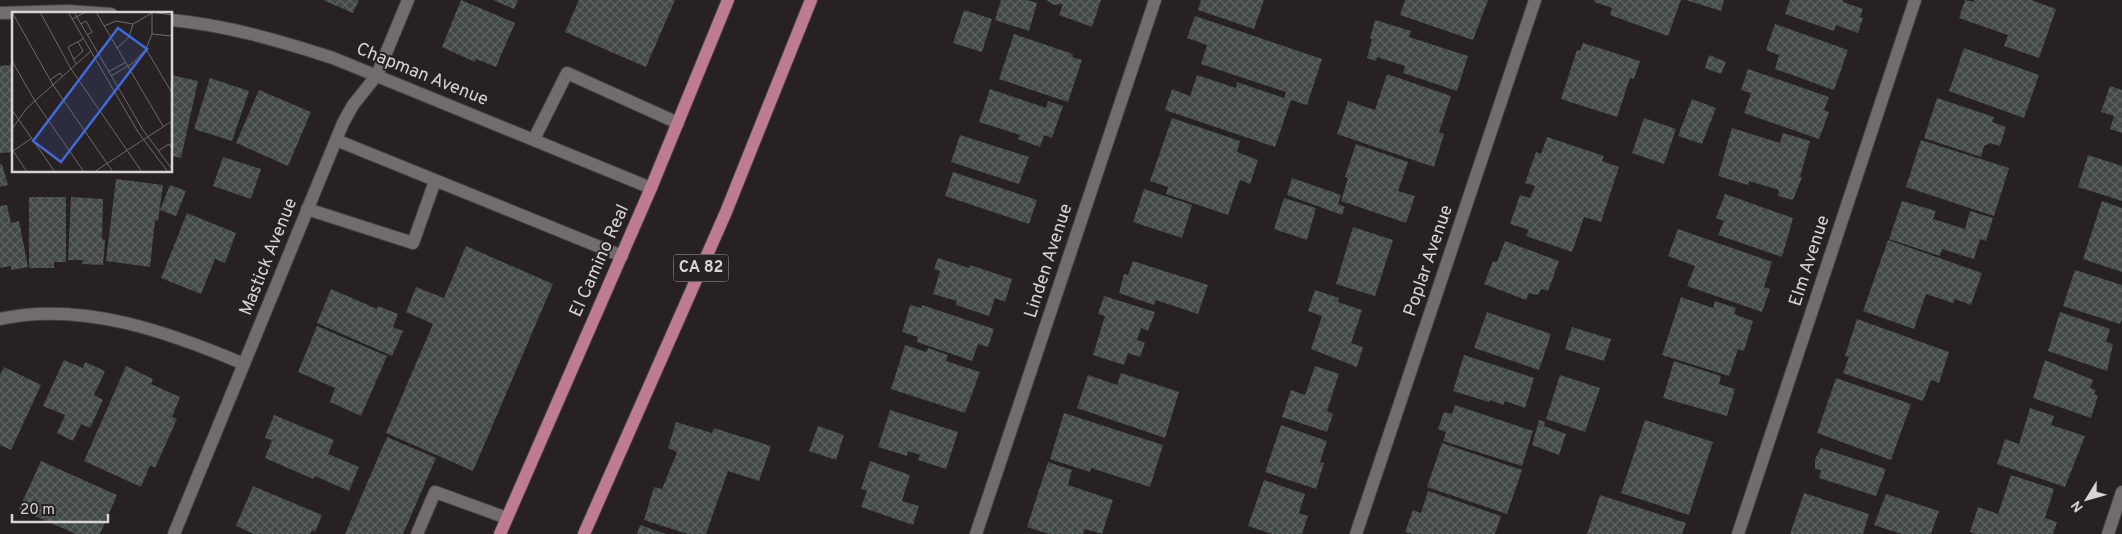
<svg xmlns="http://www.w3.org/2000/svg" width="2122" height="534" font-family="Overpass,sans-serif">
  <defs>
    <pattern id="building-cross-hatch" width="8" height="8" patternUnits="userSpaceOnUse" patternTransform="scale(1.25)"><rect width="8" height="8" fill="#434948"/><path d="M0 0l8 8M0 8l8-8" fill="none" stroke="#5d6262"/></pattern>
  </defs>
  <rect width="100%" height="100%" fill="#272123"/>
  <path fill="url(#building-cross-hatch)" d="M323 0H359L353 13Z
    M461 0 515 23 496 67 476 59 475 62 442 47Z
    M493 0H518L514 9Z
    M579 0H675L646 67 565 32Z
    M1001 0H1027L1037 3 1029 31 995 20Z
    M1046 0H1101L1092 27 1059 15 1063 4 1054 5Z
    M1201 0H1264L1254 29 1198 10Z
    M1405 0H1488L1473 40 1400 15Z
    M1594 0H1681L1668 36 1610 15 1612 8 1594 2Z
    M1686 0H1724L1721 11Z
    M1790 0H1843V2L1863 9 1860 17 1863 18 1858 33 1836 25 1834 31 1785 14Z
    M1965 0 1974 2V0H2031L2056 9 2039 58 2004 46 2008 35 1959 18Z
    M964 10 992 19 982 52 953 43Z
    M1195 16 1322 59 1307 105 1291 100 1275 147 1165 110 1172 89 1190 96 1197 75 1236 88 1237 82 1284 98 1286 92 1201 64 1207 45 1187 38Z
    M1375 20 1411 31 1409 37 1468 56 1457 91 1403 73 1405 66 1377 57 1376 61 1367 58 1372 39 1370 38Z
    M1775 24 1848 50 1834 90 1775 69 1779 55 1766 50Z
    M1014 34 1073 54 1072 57 1082 60 1068 102 999 79Z
    M1583 43 1640 61 1634 79 1630 78 1617 117 1561 99 1577 50 1580 51Z
    M1964 48 2039 75 2024 118 1949 91Z
    M1709 55 1726 62 1721 74 1705 68Z
    M11 65 14 152 0 153V66Z
    M1748 69 1829 97 1824 110 1829 112 1819 139 1744 113 1751 93 1741 90Z
    M1387 74 1451 96 1439 132 1444 134 1434 167 1337 134 1348 101 1375 110Z
    M171 75 198 81 181 158 171 156Z
    M210 78 249 91 232 141 194 129Z
    M2110 86 2122 90V133L2110 129 2114 116 2101 112Z
    M990 89 1046 108 1048 101 1063 106 1052 138 1044 135 1040 147 1018 139 1020 135 979 122Z
    M259 90 311 112 288 166 236 143Z
    M1937 98 1994 117 1992 122 2006 127 2000 146 1990 143 1984 146 1981 157 1924 138Z
    M1692 99 1716 108 1702 144 1678 136Z
    M1172 118 1240 141 1237 152 1258 160 1250 184 1240 180 1228 215 1166 194 1168 187 1150 181Z
    M1644 118 1676 129 1664 164 1632 153Z
    M1732 128 1780 143 1783 133 1810 141 1800 177H1802L1793 200 1778 196 1779 190 1749 181 1748 185 1718 176Z
    M960 135 1029 157 1019 184 951 162Z
    M1547 137 1604 156 1602 161 1619 167 1601 222 1584 217 1572 252 1526 236 1529 230 1510 224 1520 195 1530 198 1535 186 1525 183 1536 152 1541 154Z
    M1921 140 2009 168 1994 216 1906 187Z
    M1356 144 1408 162 1398 191 1415 196 1406 223 1341 201 1348 178 1345 177Z
    M2088 155 2122 166V201L2078 187Z
    M223 157 261 169 251 199 213 186Z
    M0 164H2L8 185 0 187Z
    M953 172 1037 200 1029 224 945 196Z
    M1292 178 1341 195 1338 204 1345 207 1342 215 1287 195Z
    M116 179 163 185 158 221 155 220 150 267 106 261Z
    M170 185 186 191 176 216 160 210Z
    M1144 189 1192 205 1182 238 1133 222Z
    M1725 194 1793 218 1782 257 1718 235 1724 221 1716 218Z
    M29 197H66V262H54V268H29Z
    M71 197 103 199 102 239 105 240 103 265 82 264 83 260H68Z
    M1284 198 1316 208 1307 240 1274 229Z
    M1902 201 1936 211 1933 219 1965 229 1970 211 1993 218 1986 241 1980 239 1974 259 1942 249 1940 256 1889 239Z
    M2102 201 2122 208V272L2083 259Z
    M7 205 11 223 19 221 28 267 11 270V266L0 268V206Z
    M187 213 236 233 225 263 215 259 201 294 161 278Z
    M1353 227 1393 240 1375 296 1336 284Z
    M1678 229 1772 262 1764 287 1770 289 1762 312 1687 286 1695 266 1668 256Z
    M1888 240 1982 273 1971 305 1955 299 1953 303 1926 294 1914 329 1863 311Z
    M1505 241 1559 261 1548 291 1541 289 1538 295 1529 293 1526 300 1484 284 1493 261 1497 262Z
    M466 246 553 284 473 471 386 433 433 324 406 312 416 287 444 298Z
    M938 258 969 268 970 265 1012 279 1005 302 995 298 989 316 956 305 957 301 933 294 940 271 934 269Z
    M1133 261 1208 285 1198 314 1156 300 1154 305 1119 293 1124 274 1128 275Z
    M2075 270 2122 285V319L2120 324 2063 306Z
    M331 289 377 309 378 306 398 314 393 327 403 331 392 356 317 323Z
    M1315 290 1339 298 1338 302 1362 310 1351 343 1363 347 1357 367 1311 349 1322 316 1308 311Z
    M1104 296 1155 312 1148 331 1141 328 1137 340 1145 343 1140 357 1128 353 1124 365 1093 355 1105 316 1098 314Z
    M1681 297 1713 308 1715 301 1736 308 1734 314 1753 321 1744 351 1738 349 1729 376 1662 355Z
    M910 305 921 308 922 305 994 329 988 347 978 344 972 361 917 342 918 337 902 332Z
    M1487 312 1551 334 1539 370 1474 348Z
    M2060 312 2110 329 2106 342 2113 344 2107 371 2048 351Z
    M1857 319 1949 352 1939 383 1931 380 1923 401 1843 373 1849 357 1845 356Z
    M317 326 387 356 361 416 330 402 335 388 298 372Z
    M1572 327 1611 339 1604 361 1565 349Z
    M905 345 926 352 928 348 948 355 946 361 980 372 965 413 891 389Z
    M1464 355 1534 378 1525 408 1505 401 1503 405 1490 400 1489 402 1453 391Z
    M64 360 83 368 85 362 105 371 94 395 103 400 90 428 81 424 73 441 57 433 65 415 43 406Z
    M2045 360 2093 380 2090 388 2096 390 2094 394 2098 396 2091 418 2033 398Z
    M1674 361 1721 376 1719 384 1735 389 1727 416 1663 398Z
    M126 366 153 379 151 384 180 397 172 417 177 419 155 468 150 465 141 487 84 461Z
    M1315 366 1339 374 1327 411 1333 414 1327 432 1282 417 1291 390 1305 395Z
    M4 367 41 385 11 450 0 445V375Z
    M1121 373 1179 392 1165 438 1077 408 1088 375 1117 385Z
    M1560 375 1600 388 1585 432 1546 419Z
    M1836 378 1911 404 1891 460 1817 433Z
    M1455 405 1533 431 1522 466 1443 441 1446 432 1438 429 1444 412 1452 414Z
    M2030 408 2054 416 2051 425 2085 436 2065 487 1997 464 2005 439 2019 444Z
    M890 410 958 432 946 469 918 460 920 455 908 451 907 456 878 447Z
    M1064 413 1163 445 1150 487 1091 468 1090 472 1050 459Z
    M274 415 334 440 328 454 359 467 349 491 315 476 313 479 265 458 272 440 265 438Z
    M1539 420 1545 422 1544 426 1566 434 1559 455 1532 445Z
    M1645 420 1713 442 1689 515 1621 493Z
    M676 422 712 433 714 428 771 446 759 481 728 471 706 534H688L644 520 654 487 662 489 677 452 668 448Z
    M1281 425 1327 441 1320 462 1324 463 1316 489 1265 472Z
    M818 426 844 435 836 460 809 451Z
    M387 437 436 458 403 534H345Z
    M1442 443 1522 470 1507 514 1427 487Z
    M1821 448 1886 469 1876 496 1819 478 1821 470 1815 469V459Z
    M41 461 117 495 100 534H76L19 509Z
    M870 461 910 475 902 501 919 506 913 525 861 507 867 491 861 489Z
    M1048 462 1072 470 1068 485 1113 500 1102 534 1085 529 1083 534H1049L1027 527Z
    M2011 475 2054 489 2045 518 2057 522 2053 534H1976L1970 532 1978 507 1998 514Z
    M1264 480 1305 494 1299 513 1308 516 1302 534H1272L1248 526Z
    M253 486 322 515 315 532 312 530 310 534H254L236 526Z
    M1428 491 1501 516 1495 534H1412L1405 532 1413 510 1421 513Z
    M1804 493 1869 514 1863 534H1790Z
    M1886 494 1939 511 1931 534H1901L1874 525Z
    M1600 495 1686 523 1682 534H1587Z
    M640 525 666 534H637Z"/>
  <g fill="none" stroke-linecap="round" stroke-linejoin="round">
    <g stroke="#443f40" stroke-width="14">
      <path id="lane" d="M534 139 567 73 678 123
        M336 140 622 256
        M307 209 413 243 435 181
        M417 534 435 492 507 518"/>
    </g>
    <g stroke="#443f40" stroke-width="14">
      <path id="street" d="M0 13 67 11 111 14
        M171 20C226 25 281 41 333 58L651 188
        M0 319C82 301 169 332 244 364
        M174 534 343 123 353 105 377 75 408 0
        M976 534 1155 0
        M1356 534 1535 0
        M1738 534 1915 0
        M2108 534 2122 492"/>
    </g>
    <g stroke="#443f40" stroke-width="14">
      <path id="primary" d="M500 534 651 188 728 0
        M584 534 726 212 811 0"/>
    </g>
    <use href="#lane" stroke="#726c6e" stroke-width="12"/>
    <use href="#street" stroke="#726c6e" stroke-width="12"/>
    <use href="#primary" stroke="#bf7b94" stroke-width="12"/>
  </g>
  <g text-anchor="middle" dominant-baseline="central" stroke-width="4" stroke-linejoin="round" paint-order="stroke">
    <rect fill="#272123" stroke="#a29ea0" stroke-width="1" x="673.5" y="254.5" width="55" height="27" rx="4"/>
    <g font-size="16" font-weight="bold" fill="#d7d4d5">
      <text x="701" y="268">CA 82</text>
    </g>
    <g font-size="18" fill="#d7d4d5" stroke="#272123">
      <text transform="translate(422 75) rotate(22)">Chapman Avenue</text>
      <text transform="translate(269 257) rotate(-68)">Mastick Avenue</text>
      <text transform="translate(600 261) rotate(-66)">El Camino Real</text>
      <text transform="translate(1049 261) rotate(-72)">Linden Avenue</text>
      <text transform="translate(1429 261) rotate(-71)">Poplar Avenue</text>
      <text transform="translate(1810 261) rotate(-72)">Elm Avenue</text>
    </g>
  </g>
  <g transform="translate(12 12)">
    <rect width="160" height="160" fill="#272123"/>
    <path fill="none" stroke="#6d696a" stroke-width="1" d="M0 0 41 73 101 160M28 0 59 57 130 160M56 0 126 120 156 160M62 0 131 118 160 157M84 0 151 114M140 0 160 3M60 7 74 0M69 12 74 9 80 20 75 23M121 12 140 1M92 14 104 9 121 12M140 22 160 24M105 36 117 25 121 12M134 37 160 81M61 48 71 39 66 30M0 49 23 89 72 160M64 52 56 35 71 27M96 60 114 50M99 64 121 51 134 37 140 22V0M38 68 48 61 50 64M0 98 43 160M0 117 15 96 79 39M0 137 15 160M1 139 20 126M146 139 157 132 160 137M82 160 160 109"/>
    <path fill="#4269d7" fill-opacity="0.15" stroke="#4269d7" stroke-width="2.5" d="M106 16 135 37 49 150 21 129Z"/>
    <rect width="160" height="160" fill="none" stroke="#d7d4d5" stroke-width="2.5"/>
  </g>
  <g transform="translate(2087 499) rotate(233)" stroke="#272123" stroke-width="4" paint-order="stroke">
  <path d="M0-4L9 19L0 12L-9 19Z" fill="#d7d4d5"/>
  <text y="-8" font-size="14" font-weight="bold" text-anchor="middle" fill="#d7d4d5">N</text>
  </g>
  <path d="M12 514v8h96v-8" fill="none" stroke="#d7d4d5" stroke-width="2.5"/>
  <text x="20" y="514" font-size="15" fill="#d7d4d5" stroke="#272123" stroke-width="4" paint-order="stroke">20 m</text>
</svg>
